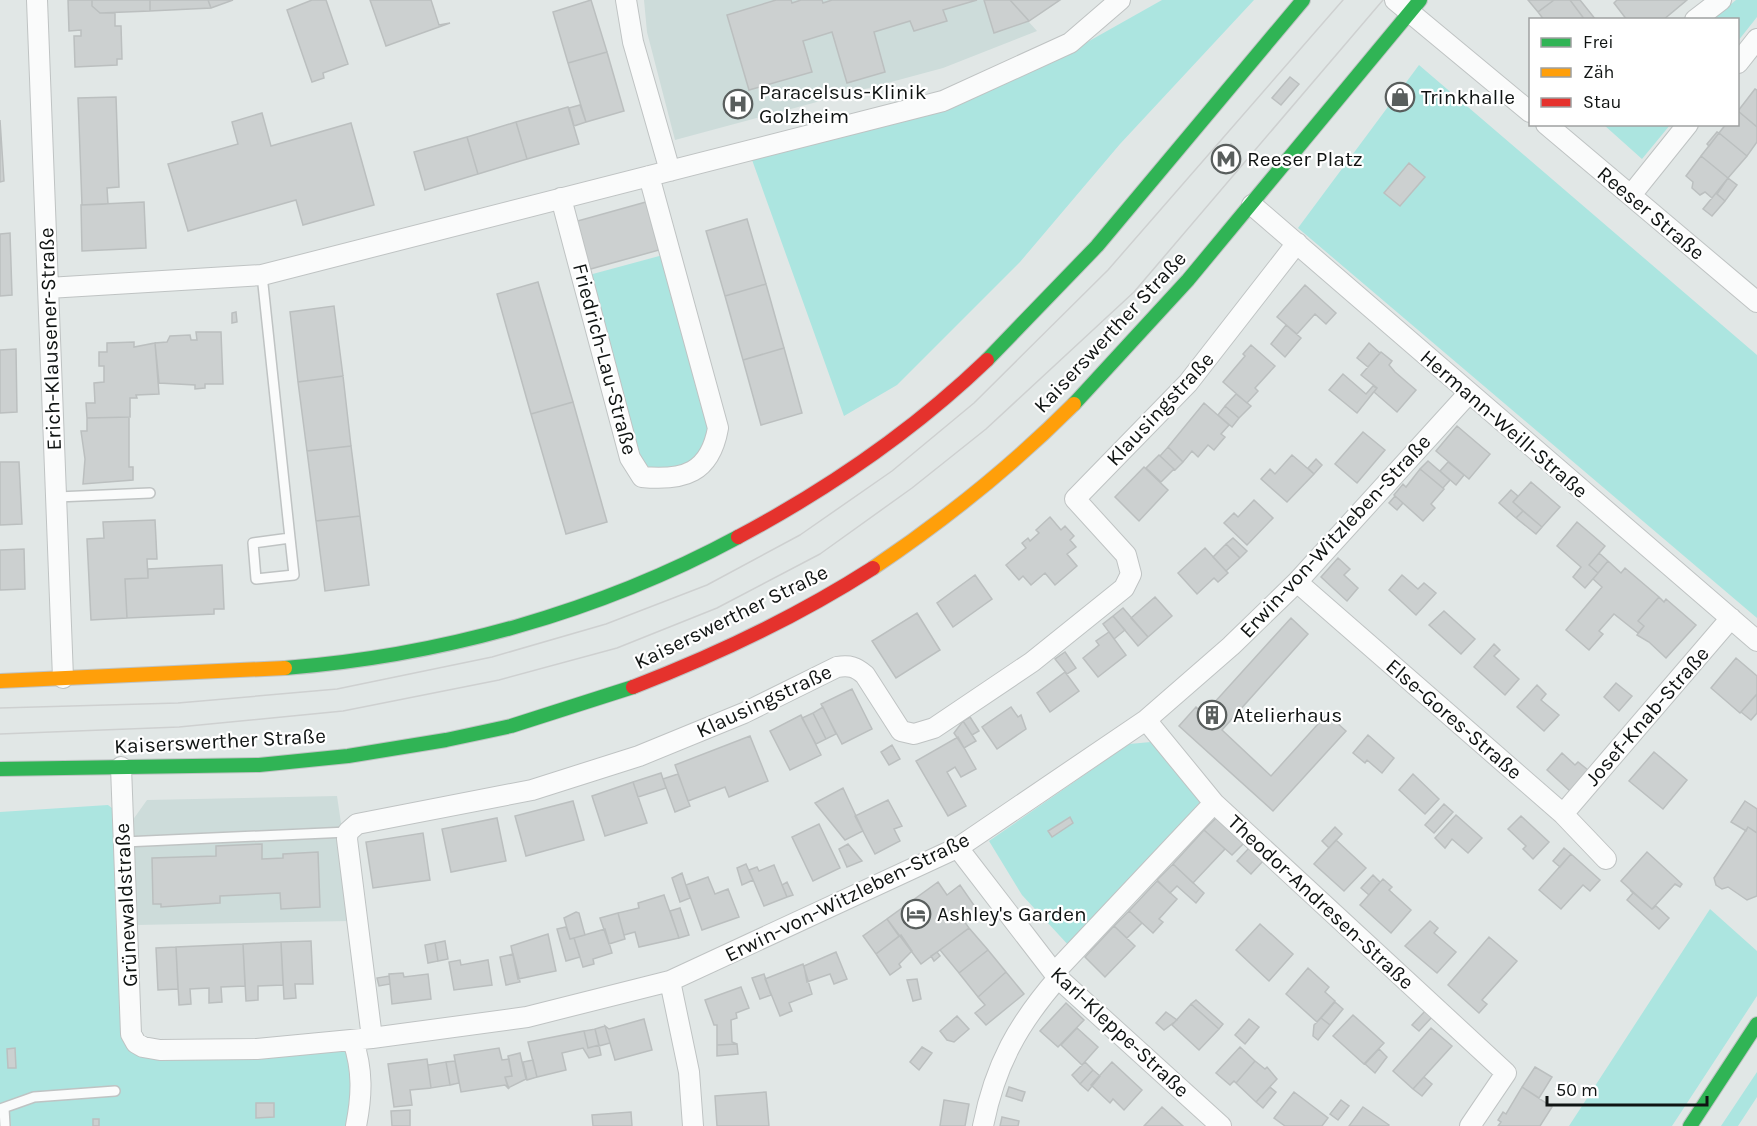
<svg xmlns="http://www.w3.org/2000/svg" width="1757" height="1126" font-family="Karla,sans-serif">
  <rect width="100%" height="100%" fill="#e1e7e6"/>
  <path fill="#cddcda" d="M644 0H1009L1037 31 943 68 675 140 647 32Z
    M337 796 355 918 350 921 135 925 132 821 147 800Z"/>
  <path fill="#ace5e0" d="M1162 0H1254L1120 144 1020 262 897 385 844 416 751 157 1075 49Z
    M1736 0H1757V17L1738 41V20H1712Z
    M1419 65 1757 355V618L1298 228Z
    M1604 125H1670L1642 159Z
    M663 255 713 428 703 455 684 466 653 471 642 461 589 275Z
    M1151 742 1206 804 1071 948 1022 895 989 841 1129 744Z
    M108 805 117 812 123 1025 144 1056 347 1051 357 1071 351 1126H0V812Z
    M1710 909 1757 951V996L1672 1126H1569Z
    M1757 1072V1097L1738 1126H1721Z"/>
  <path fill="#ccd0d0" stroke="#bbbfbf" stroke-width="1.5" d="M68 0H92V6L100 13H115V26H121L122 59H117V65L75 67 74 36H81V30L69 31Z
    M92 0H150V11L100 13 92 6Z
    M150 0H208L211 8 150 11Z
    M208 0H233L211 8Z
    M312 0H326L348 64 323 73 324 78 312 82 287 10Z
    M370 0H431L439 25 450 23 386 46Z
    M591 0 607 52 568 63 553 12Z
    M776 0H791L792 3 801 0H822L823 3 832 0H977L943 10 947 21 914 31 910 21 874 32 885 72 847 83 832 32 803 41 812 72 749 90 727 15Z
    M984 0H1010L1029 21 994 33Z
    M1010 0H1060L1029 21Z
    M1528 0H1554L1538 12Z
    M1554 0H1570L1585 20H1544L1538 12Z
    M1570 0H1580L1596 20H1585Z
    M1617 0H1687L1663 20H1627L1614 3Z
    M607 52 624 111 586 122 568 63Z
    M1290 77 1299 84 1281 105 1272 98Z
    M1755 89 1757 90V127L1738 111Z
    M1399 90 1407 97 1397 110 1389 103Z
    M116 97 119 187 107 188 108 204 82 205 78 98Z
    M580 105 586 122 574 126 569 108Z
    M568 107 579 144 527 159 516 122Z
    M1738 111 1757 127V142L1747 156 1719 133 1726 124H1738Z
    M262 113 271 146 351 123 374 205 303 225 296 200 188 231 168 164 238 144 232 122Z
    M0 120 4 181 0 182Z
    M516 122 527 159 478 174 467 137Z
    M1717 132 1719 133 1709 146 1707 144Z
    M1719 133 1747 156 1728 178 1701 156Z
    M467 137 478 174 425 190 414 152Z
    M1231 144 1240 152 1222 172 1214 165Z
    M1701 156 1728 178 1712 198 1705 192 1700 195 1692 188 1693 182 1686 176Z
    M1409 163 1425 177 1400 206 1384 193Z
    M1728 178 1737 185 1725 201 1717 194Z
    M1716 193 1725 201 1712 216 1703 209Z
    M144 202 146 248 82 251 81 205Z
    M646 202 659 250 587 270 574 222Z
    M747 219 766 284 725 296 706 231Z
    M10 233 12 295 0 296V234Z
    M538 282 573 402 531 414 497 294Z
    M766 284 784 348 743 360 725 296Z
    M1305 285 1336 313 1326 324 1315 314 1297 334 1277 317Z
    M334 306 343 376 298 382 290 312Z
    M236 312 237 322 232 323V313Z
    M1286 325 1301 338 1285 357 1271 344Z
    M196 332H221L223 384H205V388L195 389V385L159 383 155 343 167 342 170 336 190 335 191 340H197Z
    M134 342V347L155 343 159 394 136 395 137 398H130V417L87 418 86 403H95L94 383 104 382V366H99V352H107V343Z
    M1369 343 1380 353 1368 367 1357 358Z
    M1251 345 1275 366 1255 388 1258 391 1247 403 1223 382 1245 356 1243 354Z
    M784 348 802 413 761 425 743 360Z
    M16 349 17 412 0 413V350Z
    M1381 352 1392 361 1389 365 1395 372 1416 390 1397 412 1374 392 1377 388 1361 375Z
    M1343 374 1366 394 1373 386 1377 388 1357 413 1329 390Z
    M343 376 351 446 307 451 298 382Z
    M1236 394 1251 406 1239 418 1225 406Z
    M573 402 607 522 566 534 531 414Z
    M1204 403 1229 425 1221 434 1225 437 1214 450 1208 445 1198 457 1192 451 1183 462 1168 447Z
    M1225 406 1239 418 1232 427 1218 415Z
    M129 417V467H133V480L83 484 85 459 81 431H87V418Z
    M1457 426 1490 454 1469 479 1436 451Z
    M1363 432 1385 450 1357 483 1335 464Z
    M351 446 360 516 316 521 307 451Z
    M1168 447 1183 462 1175 470 1160 456Z
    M1159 455 1174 469 1161 482 1146 468Z
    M1292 455 1314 474 1287 502 1261 479 1270 469 1275 474Z
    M1316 459 1322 465 1314 474 1308 468Z
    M1428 461 1450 480 1443 488 1420 469Z
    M0 462H19L22 524 0 525Z
    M1448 462 1464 475 1456 485 1440 471Z
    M1144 467 1168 490 1139 521 1115 497Z
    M1420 469 1444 489 1431 504 1435 508 1423 521 1394 495 1403 484 1406 487Z
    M1531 482 1560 507 1542 527 1513 502Z
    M1511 490 1518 496 1513 502 1523 511 1516 518 1499 503Z
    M1395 496 1403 503 1397 510 1389 503Z
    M1254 500 1273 518 1247 545 1224 523 1234 513 1238 517Z
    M1523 511 1542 527 1536 534 1516 518Z
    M360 516 369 585 325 591 316 521Z
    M1050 517 1061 530 1065 526 1074 536 1070 540 1076 547 1067 554 1077 566 1055 585 1045 573 1031 585 1023 576 1019 580 1006 565 1026 548 1022 543 1028 538 1030 541 1039 533 1036 530Z
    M155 520 157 559H147L148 578 125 579 127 618 91 620 87 539 104 538 103 522Z
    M1577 522 1605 546 1589 565 1598 573 1585 588 1573 577 1581 567 1557 546Z
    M1233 538 1247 551 1240 558 1226 544Z
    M1226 544 1240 558 1226 571 1213 557Z
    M1205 548 1228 573 1218 582 1214 578 1197 594 1178 573Z
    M24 549 25 589 0 590V550Z
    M1599 553 1608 561 1598 573 1589 565Z
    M1338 558 1350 569 1344 575 1358 588 1347 601 1321 577Z
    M1608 561 1621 573 1625 568 1659 597 1638 621 1644 626 1638 633 1614 614 1599 631 1603 634 1589 650 1566 630 1602 587 1593 579Z
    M222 565 224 609H214V614L127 618 125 579 148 578V569Z
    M975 575 992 599 953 627 937 603Z
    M1402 575 1418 589 1424 583 1436 593 1416 615 1389 590Z
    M1155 597 1172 616 1148 637 1131 618Z
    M1659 597 1664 602 1666 599 1696 625 1666 658 1649 642 1637 635 1644 626 1638 621Z
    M1123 608 1148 637 1138 646 1113 616Z
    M1444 611 1475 639 1461 654 1429 625Z
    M917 613 940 650 896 678 872 641Z
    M1113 616 1125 630 1114 639 1103 624Z
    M1291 618 1308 634 1222 730 1271 776 1327 714 1346 731 1273 811 1179 726 1196 707 1204 714Z
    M1109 632 1126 655 1098 677 1083 658 1099 645 1096 641Z
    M1494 644 1500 650 1494 656 1519 679 1505 695 1474 667Z
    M1065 652 1076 668 1067 674 1055 659Z
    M1736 658 1757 676V694L1740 713 1711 688Z
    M1065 672 1079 691 1050 712 1037 693Z
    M1616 683 1632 696 1619 711 1604 697Z
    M1537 685 1546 694 1541 700 1559 715 1544 731 1517 707Z
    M852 689 872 729 842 744 821 704Z
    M1757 694V713L1751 720 1741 712Z
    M823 707 836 734 826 739 813 713Z
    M1011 707 1018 717 1021 715 1026 729 997 749 982 727Z
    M813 713 826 739 816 744 802 718Z
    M801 715 821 755 790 770 770 731Z
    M970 717 979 731 972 735 963 721Z
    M963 721 976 741 964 748 954 733Z
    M1368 735 1394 758 1382 773 1367 760 1365 763 1353 753Z
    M750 736 768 781 729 797 725 787 688 801 675 765Z
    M958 737 976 769 961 777 955 767 947 772 966 806 948 816 916 761Z
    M892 745 900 759 889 765 881 752Z
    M1654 752 1687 780 1663 809 1629 781Z
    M1562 753 1575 765 1578 762 1588 770 1570 791 1547 770Z
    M661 773 666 788 638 797 633 782Z
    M678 774 690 806 675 812 663 779Z
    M1413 774 1439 799 1425 814 1399 790Z
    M633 782 647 823 605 836 592 796Z
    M843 788 863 831 845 840 815 803Z
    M888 800 902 826 894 829 900 841 875 854 855 816Z
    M573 801 584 840 526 856 515 816Z
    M1745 801 1757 809V833L1748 827 1746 831 1731 822Z
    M1444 804 1453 812 1434 833 1425 825Z
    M1456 815 1482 838 1468 853 1452 839 1445 848 1435 838Z
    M1521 816 1549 842 1533 859 1523 849 1526 846 1508 829Z
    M1070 817 1073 823 1052 837 1048 831Z
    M497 818 506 861 451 872 442 829Z
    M1216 818 1244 843 1232 855 1204 830Z
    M819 824 840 868 813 881 792 837Z
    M1335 827 1342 834 1329 848 1322 841Z
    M1748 827 1757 833V896L1747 900 1728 887 1722 889 1716 885 1714 878Z
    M1204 830 1225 849 1193 883 1173 864Z
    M423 833 430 880 373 888 366 842Z
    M1336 840 1366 868 1344 891 1314 864Z
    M262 844V859L283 858V854L318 852 320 907 281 909 280 893 220 896V903L161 907V904H153L152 858 216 856V846Z
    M848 844 862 861 847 867 839 849Z
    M1249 848 1263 861 1251 874 1237 861Z
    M1564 848 1571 854 1560 867 1553 861Z
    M1647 852 1682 884 1680 887 1675 884 1652 909 1621 881Z
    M1571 854 1600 880 1590 891 1583 885 1561 909 1539 890Z
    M746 864 753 880 742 885 737 868Z
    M1173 864 1204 893 1196 903 1177 886 1170 893 1157 880Z
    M774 865 787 897 764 906 749 870 757 867 759 871Z
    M682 873 690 898 680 902 672 878Z
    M1373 875 1380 882 1369 895 1361 888Z
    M708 877 715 894 728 889 739 917 702 930 686 885Z
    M1383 879 1392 887 1389 890 1411 910 1391 933 1360 905Z
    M1157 881 1177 899 1159 919 1163 922 1153 933 1129 911Z
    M787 882 793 895 787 897 782 885Z
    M938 882 947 895 960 885 978 911 964 921 969 928 921 964 887 919Z
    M1630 890 1652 909 1656 906 1669 918 1659 929 1627 900 1633 893Z
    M664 895 679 938 639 947 635 932 624 935 618 913 639 908 638 903Z
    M680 908 689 935 679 938 670 911Z
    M1129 911 1142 923 1127 938 1114 926Z
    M576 912 579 913 585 935 570 939 564 918Z
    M618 913 625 939 609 944 600 918Z
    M887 919 899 936 876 954 863 936Z
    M1430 921 1438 928 1434 933 1456 952 1437 973 1405 946Z
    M1260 924 1293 954 1269 981 1236 950Z
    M1114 926 1135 946 1105 977 1085 957Z
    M566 927 570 939 574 938 580 957 566 961 557 929Z
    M969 928 988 950 959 973 940 950Z
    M605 929 612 953 593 959 594 964 583 967 574 938Z
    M548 934 556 971 518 979 511 946Z
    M901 935 912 951 899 964 901 967 890 975 876 954Z
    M1489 937 1517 961 1482 1000 1487 1004 1479 1013 1448 985Z
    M311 941 313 984H295L296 998 284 999 281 942Z
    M445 941 448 959 438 961 435 943Z
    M281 942 283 985 258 986V1000L246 1001 243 944Z
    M435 943 438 961 428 963 425 945Z
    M243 944 245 986 221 987 222 1002 209 1003V988L190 989 191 1004 179 1005 176 947Z
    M176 947 178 989 158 990 156 948Z
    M988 950 1006 972 978 997 959 973Z
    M836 952 847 979 834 984 830 974 807 982 804 966Z
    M937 952 940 956 934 961 931 956Z
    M513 954 520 982 506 985 500 957Z
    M460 960 461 965 488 960 492 985 454 990 449 962Z
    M803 964 812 994 789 1003 792 1011 780 1016 765 979Z
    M1308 968 1329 987 1325 992 1335 1001 1317 1022 1286 994Z
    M1006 972 1024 994 986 1025 975 1013 985 1005 978 997Z
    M403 973 404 977 428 974 431 999 392 1004 389 974Z
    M764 974 771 995 760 999 752 978Z
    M389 976 390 984 379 986 377 978Z
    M917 979 921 999 913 1001 907 980Z
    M741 987 749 1008 736 1013 737 1018 731 1020 732 1042 737 1044 717 1045V1025H714L705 1000Z
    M1196 1000 1223 1024 1219 1029 1191 1004Z
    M1335 1002 1343 1009 1330 1025 1321 1018Z
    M1066 1003 1084 1020 1058 1047 1040 1031Z
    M1191 1004 1219 1029 1199 1050 1172 1025Z
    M1426 1010 1433 1016 1419 1031 1412 1025Z
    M1166 1012 1177 1020 1164 1030 1156 1023Z
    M1353 1015 1384 1043 1364 1064 1333 1036Z
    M957 1016 969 1029 954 1042 947 1040 940 1031Z
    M1321 1018 1330 1025 1318 1040 1313 1036 1314 1025Z
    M644 1019 652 1050 615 1060 605 1026 609 1029Z
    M1249 1019 1259 1027 1245 1044 1235 1035Z
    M605 1026 610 1043 599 1046 595 1029Z
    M1077 1028 1098 1047 1082 1065 1061 1045Z
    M1431 1028 1452 1046 1413 1089 1393 1071Z
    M595 1029 599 1045 588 1048 584 1031Z
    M584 1031 588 1048 599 1045 601 1055 589 1058 583 1048 562 1053 566 1070 537 1077 528 1042Z
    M737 1044 738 1054 717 1056V1045Z
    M922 1047 932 1053 919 1070 910 1062Z
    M1240 1047 1255 1061 1236 1083 1234 1081 1230 1085 1216 1073Z
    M15 1048 16 1068H8L7 1049Z
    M499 1048 502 1060 509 1059 512 1076 505 1077 509 1089 505 1085 461 1092 454 1055Z
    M1379 1049 1387 1057 1375 1073 1365 1064Z
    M520 1053 526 1079 508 1088 505 1077 512 1076 508 1056Z
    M427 1059 431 1088 410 1090 412 1105 394 1107 388 1064Z
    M533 1060 537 1077 527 1080 523 1062Z
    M455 1061 459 1083 450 1085 446 1062Z
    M1255 1061 1265 1069 1267 1067 1277 1079 1256 1102 1236 1083Z
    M446 1062 450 1085 431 1088 428 1065Z
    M1085 1062 1093 1070 1080 1084 1072 1075Z
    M1112 1062 1142 1090 1124 1110 1113 1099 1110 1103 1091 1085Z
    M1535 1067 1552 1077 1539 1098 1522 1087Z
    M1093 1070 1100 1076 1088 1091 1080 1084Z
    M1424 1077 1432 1084 1422 1096 1413 1089Z
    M1009 1087 1025 1092 1022 1101 1006 1096Z
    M1270 1087 1276 1092 1263 1108 1256 1102Z
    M1522 1087 1552 1107 1540 1126H1498L1501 1122 1498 1120 1503 1112 1506 1114Z
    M766 1092 769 1126H717L715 1096Z
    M1294 1092 1328 1118 1322 1126H1285L1274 1118Z
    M944 1100 969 1104 965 1126H940Z
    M1341 1100 1349 1106 1338 1120 1330 1114Z
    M256 1103H274V1117L256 1118Z
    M1162 1107 1183 1126H1144Z
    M1363 1107 1389 1125 1388 1126H1349Z
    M410 1110V1126H392L391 1111Z
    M631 1112 632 1126H593L592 1115Z
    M1002 1117 1019 1121 1018 1126H1000Z
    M93 1119H99V1126H93Z"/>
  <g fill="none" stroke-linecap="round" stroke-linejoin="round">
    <g stroke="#bfc3c3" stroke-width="12">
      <path id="lane" d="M262 275 290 538 294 575 256 579 253 543 290 538
        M57 497 150 493
        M124 842 348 832
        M4 1108 5 1126
        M0 1109 34 1097 115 1091"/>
    </g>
    <g stroke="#bfc3c3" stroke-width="22">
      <path id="street" d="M37 0 63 678
        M626 0 633 42 670 171
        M1395 0 1530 112
        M1695 20 1721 0
        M1738 63 1757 39
        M1546 124 1757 302
        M1631 195 1688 124
        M561 198 630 458 642 477C684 481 710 473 718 428L649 176
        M1252 205 1757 641
        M48 288 262 275 943 101 1070 43 1120 0
        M1297 582 1563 814 1606 859
        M1146 720 1214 803 1506 1073 1470 1126
        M121 767 131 1034 136 1043 143 1047 160 1050 257 1049 372 1038 527 1017 670 981 959 847 1146 720 1231 646 1297 582 1468 394
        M1563 814 1731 618
        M958 848 1058 978 1221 1126
        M1054 973 1214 803
        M670 981 689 1072 693 1126
        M372 1038 347 839 348 832 357 824 532 790 639 756 744 713 837 667C850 665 856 667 865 675L901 731 914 734 934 728 1032 662 1124 588 1131 574 1126 555 1075 499 1188 383 1297 243
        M353 1041C363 1070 362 1096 356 1126
        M983 1126C995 1065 1018 1024 1058 978"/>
    </g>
    <g stroke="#bfc3c3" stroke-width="16">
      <path id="fast" d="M987 360 1097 246 1303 0
        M1074 404 1188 280 1420 0
        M285 668C441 656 599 612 738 537
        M0 769 259 765 348 756 446 740 511 726 633 687
        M1690 1126 1757 1024"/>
    </g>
    <g stroke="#bfc3c3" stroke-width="16">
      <path id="slow" d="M873 568C946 519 1012 466 1074 404
        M0 681 285 668"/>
    </g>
    <g stroke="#bfc3c3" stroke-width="16">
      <path id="jam" d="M738 537C828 489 913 431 987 360
        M633 687C716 655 798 616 873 568"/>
    </g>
    <use href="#lane" stroke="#fafbfb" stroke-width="9"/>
    <use href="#street" stroke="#fafbfb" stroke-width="20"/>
    <use href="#fast" stroke="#30b455" stroke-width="14"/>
    <use href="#slow" stroke="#ff9f0a" stroke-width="14"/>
    <use href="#jam" stroke="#e5322d" stroke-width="14"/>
    <path stroke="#ced0d0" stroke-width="1.5" d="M0 708 178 703 337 689 492 657 606 624 707 585 800 535 892 471 974 403 1108 270 1343 0
      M0 734 179 727 343 711 499 680 617 648 717 608 820 554 912 488 986 429 1134 292 1383 0"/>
  </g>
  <defs>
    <g id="shop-ring" transform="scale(1.5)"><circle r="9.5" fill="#fff" stroke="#595e5d" stroke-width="1.5"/><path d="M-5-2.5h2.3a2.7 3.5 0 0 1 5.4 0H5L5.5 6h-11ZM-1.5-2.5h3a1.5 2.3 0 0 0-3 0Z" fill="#595e5d"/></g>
    <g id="hospital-ring" transform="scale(1.5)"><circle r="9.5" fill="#fff" stroke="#595e5d" stroke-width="1.5"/><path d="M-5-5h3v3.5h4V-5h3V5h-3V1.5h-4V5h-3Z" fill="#595e5d"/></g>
    <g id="metro-ring" transform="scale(1.5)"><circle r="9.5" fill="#fff" stroke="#595e5d" stroke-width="1.5"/><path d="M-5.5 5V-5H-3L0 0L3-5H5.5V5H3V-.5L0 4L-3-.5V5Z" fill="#595e5d"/></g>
    <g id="building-ring" transform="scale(1.5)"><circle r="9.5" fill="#fff" stroke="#595e5d" stroke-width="1.5"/><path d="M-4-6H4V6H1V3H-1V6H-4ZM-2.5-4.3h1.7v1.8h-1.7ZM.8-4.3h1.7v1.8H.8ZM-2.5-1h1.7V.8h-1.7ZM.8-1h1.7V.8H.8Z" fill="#595e5d"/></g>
    <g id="hotel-ring" transform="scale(1.5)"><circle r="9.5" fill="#fff" stroke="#595e5d" stroke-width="1.5"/><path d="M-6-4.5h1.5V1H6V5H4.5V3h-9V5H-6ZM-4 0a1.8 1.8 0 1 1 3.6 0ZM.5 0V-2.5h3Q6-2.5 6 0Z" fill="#595e5d"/></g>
  </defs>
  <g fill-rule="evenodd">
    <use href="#shop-ring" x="1400" y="97"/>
    <use href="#hospital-ring" x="738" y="104"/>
    <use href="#metro-ring" x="1226" y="159"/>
    <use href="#building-ring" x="1212" y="715"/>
    <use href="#hotel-ring" x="916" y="914"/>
  </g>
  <g text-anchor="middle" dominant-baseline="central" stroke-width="4.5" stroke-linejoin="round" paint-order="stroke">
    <g font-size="21" fill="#101413" stroke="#fff" text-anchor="start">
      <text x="759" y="92">Paracelsus-Klinik<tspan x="759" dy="24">Golzheim</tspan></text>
      <text x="1421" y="97">Trinkhalle</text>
      <text x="1247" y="159">Reeser Platz</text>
      <text x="1233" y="715">Atelierhaus</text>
      <text x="937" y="914">Ashley's Garden</text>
    </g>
    <g font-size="21" fill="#101413" stroke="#fff">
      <text transform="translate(1651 213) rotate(40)">Reeser Straße</text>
      <text transform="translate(1110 332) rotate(-47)">Kaiserswerther Straße</text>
      <text transform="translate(50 339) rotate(-92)">Erich-Klausener-Straße</text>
      <text transform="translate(605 359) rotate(75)">Friedrich-Lau-Straße</text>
      <text transform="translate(1160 409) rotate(-47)">Klausingstraße</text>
      <text transform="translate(1504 424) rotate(41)">Hermann-Weill-Straße</text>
      <text transform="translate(1335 536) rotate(-47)">Erwin-von-Witzleben-Straße</text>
      <text transform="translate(731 617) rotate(-26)">Kaiserswerther Straße</text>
      <text transform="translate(764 701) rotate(-25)">Klausingstraße</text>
      <text transform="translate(1647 716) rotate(-49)">Josef-Knab-Straße</text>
      <text transform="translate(1454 719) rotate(41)">Else-Gores-Straße</text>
      <text transform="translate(220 741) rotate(-3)">Kaiserswerther Straße</text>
      <text transform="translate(847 897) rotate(-26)">Erwin-von-Witzleben-Straße</text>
      <text transform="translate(1321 902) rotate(43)">Theodor-Andresen-Straße</text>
      <text transform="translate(126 905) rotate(-93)">Grünewaldstraße</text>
      <text transform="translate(1120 1032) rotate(43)">Karl-Kleppe-Straße</text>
    </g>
  </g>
  <rect x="1529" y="18" width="210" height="108" fill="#ffffff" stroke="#9fa1a1" stroke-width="1.5"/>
  <rect x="1541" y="38" width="30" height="9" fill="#30b455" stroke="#9fa1a1" stroke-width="1.5"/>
  <text x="1583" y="48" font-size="18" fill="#101413">Frei</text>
  <rect x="1541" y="68" width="30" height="9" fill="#ff9f0a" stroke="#9fa1a1" stroke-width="1.5"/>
  <text x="1583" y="78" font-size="18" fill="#101413">Zäh</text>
  <rect x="1541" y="98" width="30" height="9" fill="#e5322d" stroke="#9fa1a1" stroke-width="1.5"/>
  <text x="1583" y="108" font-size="18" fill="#101413">Stau</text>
  <path d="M1547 1096v9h160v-9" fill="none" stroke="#101413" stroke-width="3"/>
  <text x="1556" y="1096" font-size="18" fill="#101413" stroke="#ffffff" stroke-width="4.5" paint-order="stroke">50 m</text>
</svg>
